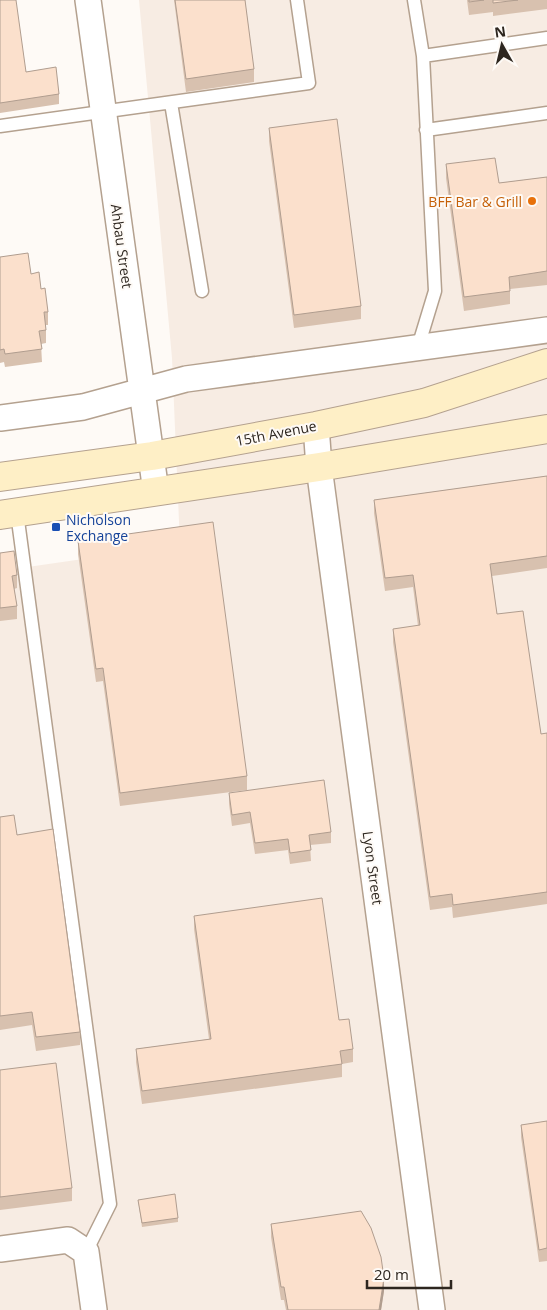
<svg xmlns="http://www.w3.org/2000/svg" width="547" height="1310" font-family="'Open Sans',sans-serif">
  <rect width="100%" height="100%" fill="#fefaf6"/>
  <path fill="#f7ece3" d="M139 0H547V1310H0V571L180 545 172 358Z"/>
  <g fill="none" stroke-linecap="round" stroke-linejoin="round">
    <g stroke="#b4a18f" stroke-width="15">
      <path id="lane" d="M414 0 423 56 435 291 418 347
        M423 56 547 38
        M171 103 202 291
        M0 126 309 83 297 0
        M426 130 547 113
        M17 513 110 1204 86 1252"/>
    </g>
    <g stroke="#b4a18f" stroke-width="28">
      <path id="street" d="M88 0 156 492
        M0 418 83 407 186 379 547 330
        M316 426 319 467 432 1310
        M0 1249 68 1240 86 1252 94 1310"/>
    </g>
    <g stroke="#b4a18f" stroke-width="30">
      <path id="secondary" d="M0 477 152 456 316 426 424 403 547 363
        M0 515 319 467 547 429"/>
    </g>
    <use href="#lane" stroke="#fff" stroke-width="12"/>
    <use href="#street" stroke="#fff" stroke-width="25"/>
    <use href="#secondary" stroke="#feefc6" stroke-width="28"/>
  </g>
  <path fill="#d8c1af" d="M0 0 26 72 59 94V104L0 113Z
    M174 0H245L254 69V82L186 92Z
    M467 0H547V9L493 16V12L469 15Z
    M269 128 361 306V319L294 328 269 141Z
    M446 164 499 183 547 177V285L510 289V304L464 311 446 178Z
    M0 257 31 274 41 289 48 312V325H46V343L41 344 42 362 5 367 4 362 0 363Z
    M547 476V568L492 576 497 614 541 734 547 733V904L453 918 452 907 430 910 393 642V629L418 626 413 587 385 591 374 513V500Z
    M78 541 247 776V790L120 806 103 681 96 682 78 554Z
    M0 553 17 575V588L14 589 17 606V619L0 621Z
    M229 793 331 832V843L310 845 311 861 290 864 288 850 255 854 250 823 232 826 229 804Z
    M0 817 17 835 80 1032V1045L36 1051 32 1025 0 1030Z
    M194 916 339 1020 353 1049V1062L342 1064V1077L142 1104 136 1062V1049L209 1039 194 929Z
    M0 1070 72 1188V1201L0 1210Z
    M547 1121V1261L539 1262 521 1137V1125Z
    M138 1200 178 1218V1222L142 1227Z
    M271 1224 384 1291 381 1310H286L284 1300H281L271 1237Z"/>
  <path fill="#b09d8f" d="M384 1278V1291L381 1310H379Z"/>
  <path fill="#fbe0cc" stroke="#b09d8f" d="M0 0H16L26 72 56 67 59 94 0 103Z
    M175 0H245L254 69 186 79Z
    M469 0H484L469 2Z
    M493 0H518L493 3Z
    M337 119 361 306 294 315 269 128Z
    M495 158 499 183 547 177V271L509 277 510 291 464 297 446 164Z
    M28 253 31 274 39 272 41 289 45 288 48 312H44L46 330 39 331 42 349 5 354 4 349 0 350V257Z
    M547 476V556L490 564 497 614 523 611 541 734 547 733V892L453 905 452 894 430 897 393 629 420 625 413 575 385 578 374 500Z
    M213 522 247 776 120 793 103 668 96 669 78 541Z
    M14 551 17 575 12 576 17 606 0 608V553Z
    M324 780 331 832 309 835 311 850 290 853 288 839 255 843 250 812 232 815 229 793Z
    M14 815 17 835 53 829 80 1032 36 1037 32 1012 0 1016V817Z
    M322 898 339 1020 349 1019 353 1049 340 1051 342 1064 142 1091 136 1049 211 1039 194 916Z
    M56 1063 72 1188 0 1197V1070Z
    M547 1121V1248L539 1250 521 1125Z
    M175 1194 178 1218 142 1223 138 1200Z
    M361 1211 371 1228 381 1257 384 1278 379 1310H288L284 1287H281L271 1224Z"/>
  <circle fill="#e8710a" stroke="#fefaf6" stroke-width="2" cx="532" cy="201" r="5"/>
  <rect fill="#1a4fb4" stroke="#fefaf6" stroke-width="2" x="51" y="522" width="10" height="10" rx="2.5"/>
  <g text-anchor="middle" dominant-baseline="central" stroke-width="4" stroke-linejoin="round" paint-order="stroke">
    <g font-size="14" fill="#c56008" stroke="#fefaf6" text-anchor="end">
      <text x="522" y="201">BFF Bar &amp; Grill</text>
    </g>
    <g font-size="14" fill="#2d261f" stroke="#fefaf6">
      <text transform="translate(122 246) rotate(82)">Ahbau Street</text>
      <text transform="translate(276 433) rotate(-11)">15th Avenue</text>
      <text transform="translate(373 868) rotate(82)">Lyon Street</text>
    </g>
    <g font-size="14" fill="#164399" stroke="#fefaf6" text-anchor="start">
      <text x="66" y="519">Nicholson<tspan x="66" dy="16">Exchange</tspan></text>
    </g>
  </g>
  <g transform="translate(502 45) rotate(352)" stroke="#fefaf6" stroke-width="4" paint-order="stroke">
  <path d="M0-4L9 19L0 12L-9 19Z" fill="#2d261f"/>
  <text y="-8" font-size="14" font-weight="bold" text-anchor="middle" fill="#2d261f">N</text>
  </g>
  <path d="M367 1280v8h84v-8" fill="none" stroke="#2d261f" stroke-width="2.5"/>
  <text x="374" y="1280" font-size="15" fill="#2d261f" stroke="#fefaf6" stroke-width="4" paint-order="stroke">20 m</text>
</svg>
